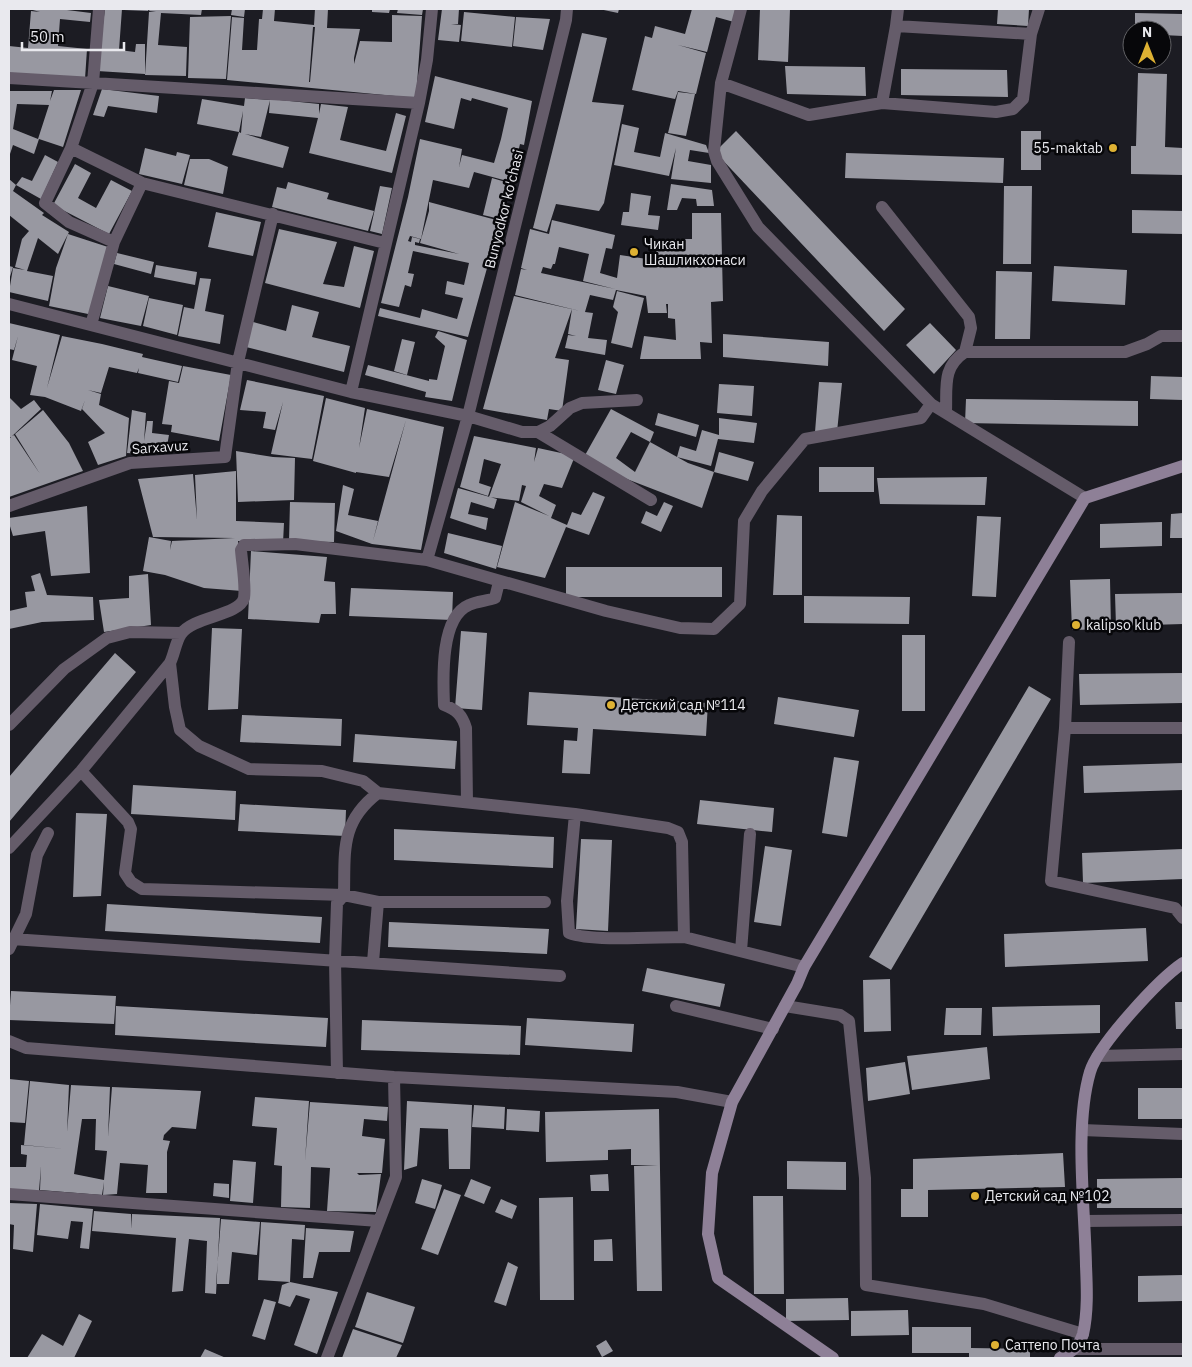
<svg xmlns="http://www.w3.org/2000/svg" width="1192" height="1367" font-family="'IBM Plex Sans',sans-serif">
  <rect width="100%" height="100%" fill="#1c1c23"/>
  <path fill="#9898a1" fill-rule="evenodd" d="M29 9H59L91 13 90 22 60 19 58 46 87 49 85 79 9 73V46L28 48 31 11 40 12Z
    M105 9H122L119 50 135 52 136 44H145V74L97 71Z
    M124 9H149L148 11 124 10Z
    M150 9H202L201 15 161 13 158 45 187 47 186 76 145 75 149 12H156L149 11Z
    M232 9H245L244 17 231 15Z
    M263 9H275L269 80 274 21 314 25 315 9H328L327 28 360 29 354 58V64L360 41 392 42V15L422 16 416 98 227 80 232 17 244 18 242 50H257L259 19H262ZM313 27H315L310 82H309Z
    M372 9H390L389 13 372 12Z
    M398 9H423L422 15 397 13Z
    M442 9H459L458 24H451L461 25 459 42 438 40Z
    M599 9H619L618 13Z
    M692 9H735L734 22 716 17 707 52 678 45 706 53 696 94 678 91 675 99 632 90 645 36 652 38 655 26 685 34Z
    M760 9H790L788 62 758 60Z
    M998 9H1029L1028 26 997 24Z
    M464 12 515 17 512 47 461 41Z
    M1135 13 1183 14V36L1162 35V30H1135Z
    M231 16 226 79 188 78 190 17Z
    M516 17 550 19 543 50 513 46Z
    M582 33 607 38 592 102 624 105 604 203 599 211 556 204 547 232 533 228Z
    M785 66 865 67 866 96 787 94Z
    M901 69 1007 70 1008 97 901 95Z
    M1138 73 1167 74 1165 147 1183 148V175L1131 174V146H1136Z
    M435 76 532 101 524 145 520 144 511 182 474 172 469 188 433 180 421 239 410 236 408 241 411 242 412 237 420 239 419 243 415 242V245L459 254 420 243 429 211V202L500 221 468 337 378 316 380 308 420 318 422 309 457 319 463 298 445 294 447 281 464 285 469 263 413 251 408 273 414 274 411 287 405 285 399 307 381 303 408 197 420 139 462 149 459 167 462 155 494 163 501 139 508 108 472 98 471 101 461 98 454 129 425 122Z
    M102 89 159 96 157 113 108 106 104 117 93 115Z
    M54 90H81L63 147 39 139 34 154 13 145 9 157V91H52L50 101ZM17 104 49 105 38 139 13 129Z
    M678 92 695 94 686 136 668 133Z
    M245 98 270 100 261 137 245 134 289 147 283 168 232 155 239 132 197 124 202 99 244 106ZM243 111 241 133 239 132Z
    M270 99 319 104V114L321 104 348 107 340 140 386 151 396 113 406 116 392 173 309 153 318 118 269 113Z
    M622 124 639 128 634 152 660 157 665 133 706 145 709 153 690 150 688 161 711 165V183L671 179 676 148 669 176 614 165Z
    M736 131 905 309 884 331 715 152Z
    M1021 131H1041V170H1021Z
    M145 148 176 156 177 152 190 155 182 184 139 174Z
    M846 153 1004 158 1003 183 845 178Z
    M45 155 58 162 41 199 16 185 22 177 32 181Z
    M190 159H209L228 167 223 194 184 185Z
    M75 164 91 173 78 198 96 208 111 180 132 191 109 234 53 205Z
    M492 178 509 183 500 219 483 215Z
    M9 179 16 185 13 191 44 213 42 215 69 232 58 254 38 238 27 271 53 276 48 301 9 292 13 268 25 270 15 267 22 239 29 231 9 215Z
    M288 182 329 193 327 199 374 211 368 231 272 207 277 187 286 189Z
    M671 184 712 190 714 206H697L696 199 682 198 677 210H667Z
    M380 186 392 188 382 234 370 231Z
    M1004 186H1032L1031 264H1003Z
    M631 193 651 196 648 215 660 216 658 230 621 225 623 212H629Z
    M1132 210 1183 211V234L1132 233Z
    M216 212 261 222 253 256 208 247Z
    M692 213H721L723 301 711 302 712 343 700 342 701 359H640L644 336 676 340 675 319 668 318V304H666L667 313H648L646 296 616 290 613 300 590 295 585 312 593 313 588 338 607 340 605 355 565 348 568 335 576 336 568 334 572 309 555 358 569 360 562 411 549 409 547 420 483 409 514 296 580 311 515 295 521 269 527 270 521 268 530 229 549 234 552 220 615 235 612 249 606 248 600 273 617 278 620 255 647 259 656 253 657 239H692ZM559 247 589 254 583 281 615 289 541 273 543 267 551 269 553 264H555Z
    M279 229 337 242 323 284 344 287 354 246 374 251 360 308 265 283Z
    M68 234 108 247 93 315 49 306 56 268Z
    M117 253 154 262 151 274 114 264Z
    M156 265 197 272 195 285 154 277Z
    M9 266 13 267 9 280Z
    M1054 266 1127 270 1125 305 1052 301Z
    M996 271 1032 272 1030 339H995Z
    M200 278 211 279 205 311 224 315 220 344 178 336 184 307 194 309Z
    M108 286 149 296 141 326 100 318Z
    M617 291 644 298 632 348 611 343 618 312 613 307Z
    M149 298 183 305 177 335 143 326Z
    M292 305 319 312 312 337 350 346 344 372 246 347 253 322 286 331Z
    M9 323 60 335 47 388 62 336 102 344 143 354 142 357 182 366 178 382 138 373 139 368 137 373 109 367 101 393 88 390 101 394 99 405 129 418 126 456 98 465 88 442 105 433 82 409 85 400 81 411 45 397 30 395 37 366 12 360 18 336 14 350 9 349Z
    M930 323 956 350 934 374 906 345Z
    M438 331 467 340 452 401 425 397 426 392 365 375 368 365 429 381V379L437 380 445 346 435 337Z
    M723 334 829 342 828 366 723 357Z
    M402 339 415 342 407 375 394 371Z
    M606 360 624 365 616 394 598 390Z
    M183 366 231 375 219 441 171 432 172 425 162 424 169 381 179 383Z
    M1151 376 1183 377V400L1150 399Z
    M247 380 324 396 312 459 271 454 283 402 275 430 263 428 266 412 240 410Z
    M819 382 842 383 837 432H815Z
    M719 384 754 386 752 416 717 413Z
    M9 397 21 409 34 400 41 409 10 438Z
    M326 398 365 408 359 448 367 409 444 427 421 550 372 544 336 531 343 485 354 489 348 515 378 521 373 541 406 420 389 477 356 472V473L313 461Z
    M966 399 1138 401V426L965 423Z
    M611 409 654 432 650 442 631 432 616 458 635 472 650 442 688 463 714 472 702 508 619 476 584 457Z
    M43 410 69 443 83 471 9 497V438L14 435 40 474 15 434Z
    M132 410 146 413 144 441 147 421H153L152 433 169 435 167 446 143 444 142 454 127 453Z
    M658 413 699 425 696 437 655 425Z
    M719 418 757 423 754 443 718 439 711 466 677 457 680 446 696 451 702 430 719 435Z
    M474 436 536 448 534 462 538 448 575 456 562 488 544 484 539 496 556 505 551 518 567 525 572 512 581 515 593 492 605 497 589 535 566 527 545 578 497 567 515 502 549 516 521 502 526 486 522 485 519 501 489 497 501 464 484 459 479 483 491 487 488 496 460 487Z
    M236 451 273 457 295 458 294 500 238 502Z
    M719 452 754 462 748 481 714 472Z
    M819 467H874V492H819Z
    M236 471V521L284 523 283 543 238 541 242 591 204 588 165 575 143 571 149 537 171 541 170 550 172 541 235 538 153 537 138 479 193 474 197 520 195 475Z
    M987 477 985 505 880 504 877 478Z
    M458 488 497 499 494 509 471 502 468 514 488 518 486 530 450 518Z
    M290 502 335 503 334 542 289 541Z
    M664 502 673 506 661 532 641 523 646 511 657 516Z
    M87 506 90 573 51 576 45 531 13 536 9 523V518Z
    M1183 513V538H1170L1171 514Z
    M777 515 802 516V595H773Z
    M977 516 1001 517 996 597 972 596Z
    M1162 522V546L1100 548V524Z
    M448 533 502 546 496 569 444 553Z
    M251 551 327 557 324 581 335 582 336 614H321L319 623 248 619Z
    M566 567H722V597H566Z
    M40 573 47 595 93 597 94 620 42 622 9 629V611L27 607 25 592 35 591 31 576Z
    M148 574 151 625 104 632 99 600 129 598V576Z
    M1110 579 1111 629 1072 630 1070 580Z
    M351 588 453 592 452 620 349 616Z
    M1183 593V624L1116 626 1115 594Z
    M804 596 910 597 909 624 804 623Z
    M212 628 242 629 238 709 208 710Z
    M461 631 487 633 482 710 455 708Z
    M902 635H925V711H902Z
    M115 653 136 672 9 822V777Z
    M1183 673V703L1080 705 1079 674Z
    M1029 686 1051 699 891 970 869 957Z
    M529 692 708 703 706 736 593 729 590 774 562 773 564 740 577 741 578 728 527 725Z
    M778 697 859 710 854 737 774 724Z
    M242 715 342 719 341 746 240 742Z
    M355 734 457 741 455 769 353 762Z
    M834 757 859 761 847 837 822 833Z
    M1183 763V790L1084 793 1083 766Z
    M133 785 236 791 235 820 131 814Z
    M700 800 774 808 772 832 697 824Z
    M240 804 346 810 345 836 238 831Z
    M76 813 107 814 101 896 73 897Z
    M394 829 554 837 553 868 394 860Z
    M581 839 612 840 608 931 576 929Z
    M765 846 792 850 781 926 754 922Z
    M1183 849V879L1083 883 1082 853Z
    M107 904 322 917 320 943 105 931Z
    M389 922 549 929 547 954 388 947Z
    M1146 928 1148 961 1005 967 1004 934Z
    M647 968 725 984 720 1007 642 991Z
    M890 979 891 1031 864 1032 863 980Z
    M11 991 116 996 114 1024 9 1020Z
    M1175 1002H1183V1029H1176Z
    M1100 1005V1033L993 1036 992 1007Z
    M116 1006 328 1018 326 1047 115 1035Z
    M946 1008H982L981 1035H944Z
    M527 1018 634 1024 632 1052 525 1045Z
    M362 1020 521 1026 520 1055 361 1050Z
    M987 1047 990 1079 912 1090 907 1056Z
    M905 1062 910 1094 868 1101 866 1068Z
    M9 1079 29 1081 25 1123 9 1122Z
    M30 1081 69 1085 67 1132 71 1085 110 1087 108 1137 112 1087 201 1091 196 1129 172 1127 164 1135 163 1140 170 1141 167 1152V1193H146L148 1165 120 1163 117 1194 103 1195 104 1182 102 1195 40 1190 41 1166 39 1191 9 1190V1167H26L27 1155 21 1154V1145L66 1149 24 1145ZM82 1119H96L95 1150 107 1151 104 1180 74 1174Z
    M1138 1088H1183V1119H1138Z
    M255 1097 309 1101 305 1161 310 1102 388 1107 387 1121 364 1119 362 1136 385 1139 382 1173H357L359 1175 381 1174 376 1212 327 1211 330 1168 311 1167 310 1208 281 1207 282 1166 274 1165 277 1128 252 1126Z
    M407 1101 472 1105 470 1169H449L448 1129 420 1128 417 1166 404 1170Z
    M474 1105 505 1107 504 1129 472 1127Z
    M507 1109 540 1111 539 1132 506 1130Z
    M659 1109 662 1291H637L634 1166 658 1165H631V1149L608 1150V1160L546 1162 545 1112Z
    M1063 1153 1065 1187 928 1190V1217H901V1189H913V1159Z
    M233 1160 256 1162 253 1203 230 1201Z
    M787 1161 846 1162V1190L787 1189Z
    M608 1174 609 1191H591L590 1175Z
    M1183 1178V1208H1097V1179Z
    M422 1179 442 1185 435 1209 415 1203Z
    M471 1179 491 1187 484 1204 464 1196Z
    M214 1183 229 1184V1198L213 1196Z
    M444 1189 461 1195 438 1255 421 1249Z
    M753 1196H783L784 1294H754Z
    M573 1197 574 1300H540L539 1198Z
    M501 1199 517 1206 512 1219 495 1212Z
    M9 1203 37 1204 33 1252 13 1249 14 1225 9 1224Z
    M40 1204 93 1209 89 1249 80 1248 83 1222 71 1221 68 1239 37 1235Z
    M94 1211 131 1214V1229L132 1214 220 1218 216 1294 205 1293 207 1241 189 1239 183 1291 172 1292 176 1238 92 1231Z
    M221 1219 260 1222 257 1255 232 1252 229 1284H216Z
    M261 1222 305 1225 304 1240 292 1239 290 1282 258 1280Z
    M306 1228 354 1231 350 1252H319L313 1278H303Z
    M612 1239 613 1261H594V1240Z
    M508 1262 518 1267 506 1306 494 1302Z
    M1183 1275V1301L1138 1302V1276Z
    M290 1282 338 1292 317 1354 294 1345 310 1299 296 1295 290 1307 278 1303 282 1285Z
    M367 1292 415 1307 403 1343 355 1327Z
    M848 1298 849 1320 786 1321V1299Z
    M264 1299 276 1302 265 1340 252 1336Z
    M908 1310 909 1335 851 1336V1311Z
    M79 1314 92 1321 74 1358H27L42 1334 63 1346Z
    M912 1327H971V1348L1030 1349V1358H969V1353H912Z
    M353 1329 402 1345 396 1358H342Z
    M606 1340 613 1351 602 1357 596 1346Z
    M205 1349 226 1358H200Z"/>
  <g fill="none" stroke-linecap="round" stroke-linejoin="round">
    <path stroke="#655c6a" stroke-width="12" d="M741 9 721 83 714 151 717 161 758 227 931 404 1085 498
      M1031 34 1039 9
      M9 78 93 83 99 9
      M721 83 809 115 882 103 996 112 1013 109 1023 99 1031 34 896 26 898 9
      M882 103 896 26
      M71 148 45 203 69 222 114 242 91 325
      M882 207 969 317 971 328 965 352C942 367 947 387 946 412
      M114 242 142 183
      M385 243 142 183 71 148 93 83 419 103
      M9 304 351 392 468 416 522 432H538L550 426 570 408 582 403 637 400
      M965 352H1125L1147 344 1161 336H1183
      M351 392 419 103 427 60 432 9
      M538 432 651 500
      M9 506 130 463 225 457 238 362 273 214
      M427 560 468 416 566 20 567 9
      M1069 642 1065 728H1183
      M170 663C174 655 176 641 181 634 194 616 239 616 244 598 246 586 242 563 241 550L244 545H250L295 544 427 560 606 611 680 628 714 629 740 604 744 521 762 491 805 439 921 418 931 404
      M9 725 64 669 107 638 130 632 181 633
      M1065 728 1051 881 1175 908 1183 918
      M81 771 128 822 131 829 125 873 131 882 142 889 344 895 378 902H545
      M467 802 466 728C462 715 457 710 444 705 443 679 440 617 469 605 477 601 487 601 495 598L499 582
      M9 848 81 771 170 663 175 707 180 730 199 746 249 769 322 771 363 781 378 793 575 814 668 828 678 832 682 842 684 937C656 937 592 942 569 933L567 901 575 814
      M684 937 804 967
      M12 939 560 976
      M9 949 26 914 37 855 48 833
      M741 951 750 834
      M373 962 378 902
      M676 1006 773 1029
      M785 1006 840 1015 849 1021 865 1178 866 1285 984 1304 1083 1334
      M9 1041 26 1048 394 1077 677 1092 732 1102
      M1098 1056 1183 1054
      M337 1073 335 960 337 903 344 895C345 851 340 822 378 793
      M1082 1130 1183 1134
      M9 1194 379 1221
      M1085 1221 1183 1220
      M1076 1349H1183
      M327 1358 396 1177 394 1077"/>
    <path stroke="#8e8097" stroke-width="12" d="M833 1358 718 1278 708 1234 712 1173 732 1102 797 984 804 967 1085 498 1183 466
      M1060 1358C1071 1352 1079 1347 1083 1334 1088 1313 1087 1288 1086 1266 1085 1208 1074 1127 1090 1072 1098 1045 1159 979 1183 963"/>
  </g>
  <g fill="#deb133" stroke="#07070a" stroke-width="2">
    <circle cx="1113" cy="148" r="5"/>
    <circle cx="634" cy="252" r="5"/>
    <circle cx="1076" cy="625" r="5"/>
    <circle cx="611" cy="705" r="5"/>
    <circle cx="975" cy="1196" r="5"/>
    <circle cx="995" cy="1345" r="5"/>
  </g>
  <g text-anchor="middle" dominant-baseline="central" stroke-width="5" stroke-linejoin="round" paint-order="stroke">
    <g font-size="14" fill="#e9e9ee" stroke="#07070a" text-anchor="start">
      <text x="1103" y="148" text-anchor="end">55-maktab</text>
      <text x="644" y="244">Чикан<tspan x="644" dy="16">Шашликхонаси</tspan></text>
      <text x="1086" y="625">kalipso klub</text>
      <text x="621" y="705">Детский сад №114</text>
      <text x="985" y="1196">Детский сад №102</text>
      <text x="1005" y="1345">Саттепо Почта</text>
    </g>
    <g font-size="14" fill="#e9e9ee" stroke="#07070a">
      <text transform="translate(504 209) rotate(-76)">Bunyodkor ko'chasi</text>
      <text transform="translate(160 447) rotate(-4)">Sarxavuz</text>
    </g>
  </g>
  <rect width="1192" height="1367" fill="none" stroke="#e9e9ee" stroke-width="20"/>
  <g transform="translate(1147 45)"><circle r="24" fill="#07070a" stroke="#616165"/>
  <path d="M0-4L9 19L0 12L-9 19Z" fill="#deb133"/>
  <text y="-8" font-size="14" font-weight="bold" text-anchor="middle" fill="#e9e9ee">N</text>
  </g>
  <path d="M22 42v8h102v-8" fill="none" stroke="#e9e9ee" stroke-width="2.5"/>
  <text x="30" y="42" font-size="15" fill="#e9e9ee" stroke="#07070a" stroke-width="4" paint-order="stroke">50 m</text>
</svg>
